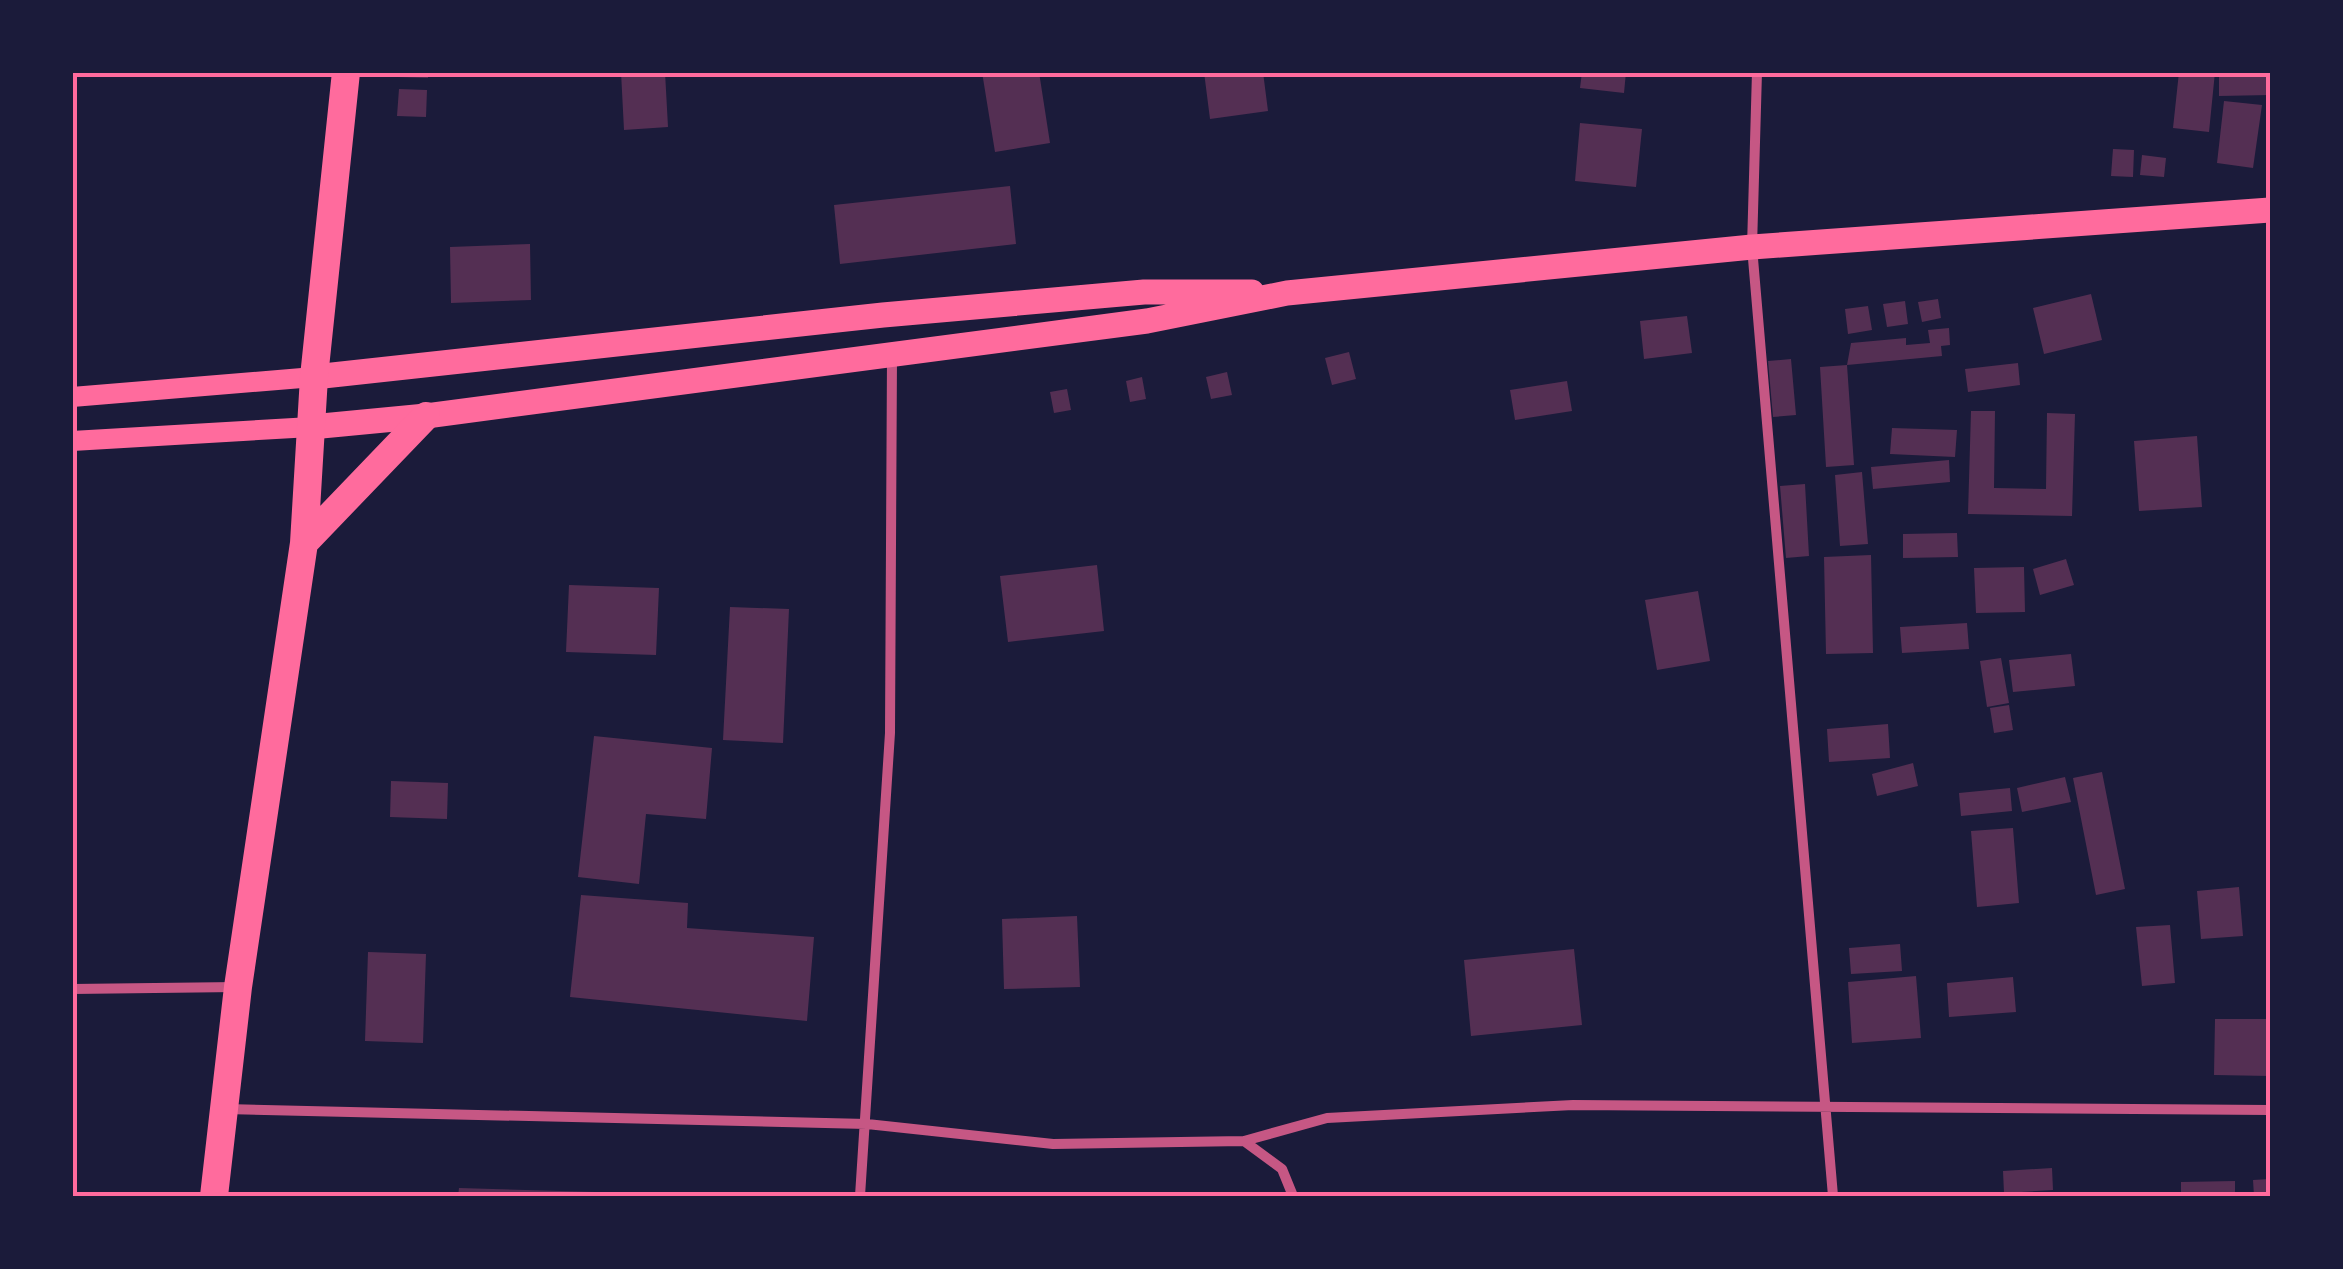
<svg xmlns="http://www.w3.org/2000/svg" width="2343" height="1269" font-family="'PT Sans Narrow',sans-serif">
  <rect width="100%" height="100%" fill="#1b1b3a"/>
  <path fill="#542f53" d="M397 72H428V78L397 77Z
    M621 72H665L668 127 624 130Z
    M982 72H1039L1050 143 995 152Z
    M1204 72H1263L1268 111 1210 119Z
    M1582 72H1626L1624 93 1580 88Z
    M2179 72H2215L2209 132 2173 128Z
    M2219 72H2270V95L2219 96Z
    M399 89 427 90 426 117 397 116Z
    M2224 101 2262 105 2253 168 2217 163Z
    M1580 123 1642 129 1636 187 1575 181Z
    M2113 149 2134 150 2133 177 2111 176Z
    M2142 155 2166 158 2164 177 2140 175Z
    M1010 186 1016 244 840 264 834 205Z
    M530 244 531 300 451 303 450 247Z
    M2091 294 2102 340 2044 354 2033 308Z
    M1938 299 1941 318 1922 322 1918 302Z
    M1905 301 1908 324 1887 327 1883 304Z
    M1868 306 1872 330 1848 334 1845 309Z
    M1687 316 1692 353 1644 359 1640 321Z
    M1949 328 1950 345 1941 346 1942 356 1847 365 1851 343 1906 338V345L1930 343 1928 330Z
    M1349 352 1356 379 1332 385 1325 358Z
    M1791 359 1796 415 1773 417 1768 361Z
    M2018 363 2020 385 1968 392 1965 369Z
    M1847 365 1854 465 1826 467 1820 367Z
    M1227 372 1232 395 1211 399 1206 377Z
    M1142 377 1146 399 1130 402 1126 381Z
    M1567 381 1572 411 1515 420 1510 390Z
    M1067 389 1071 410 1054 413 1050 392Z
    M1971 411H1995L1994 488 2046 489 2047 413 2075 414 2072 516 1968 514Z
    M1892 428 1957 430 1955 457 1890 454Z
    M2197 436 2202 507 2139 511 2134 441Z
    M1949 460 1950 482 1873 489 1871 467Z
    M1862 472 1868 544 1840 546 1835 475Z
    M1805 484 1809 556 1786 558 1780 486Z
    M1957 533 1958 557 1903 558V534Z
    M1871 555 1873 653 1826 654 1824 557Z
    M2066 559 2074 585 2040 595 2033 569Z
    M1097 565 1104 631 1008 642 1000 576Z
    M2024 567 2025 612 1976 613 1974 568Z
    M569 585 659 588 656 655 566 652Z
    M1698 591 1710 661 1657 670 1645 600Z
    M730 607 789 609 783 743 723 740Z
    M1967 623 1969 649 1902 653 1900 627Z
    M2071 654 2075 686 2013 692 2009 660Z
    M2001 658 2009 703 1987 707 1980 661Z
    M2009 705 2013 730 1994 733 1990 708Z
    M1888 724 1890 758 1829 762 1827 729Z
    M594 736 712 748 706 819 646 814 639 884 578 877Z
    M1913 763 1918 786 1877 796 1872 774Z
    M2102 772 2125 889 2096 895 2073 778Z
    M2065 777 2071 802 2022 812 2017 788Z
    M391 781 448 783 447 819 390 817Z
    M2010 788 2012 811 1961 816 1959 793Z
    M2013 828 2019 903 1977 907 1971 831Z
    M2239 887 2243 936 2201 939 2197 891Z
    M581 895 688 903 687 928 814 937 807 1021 570 997Z
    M1077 916 1080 987 1004 989 1002 919Z
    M2170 925 2175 983 2142 986 2136 927Z
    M1900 944 1902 971 1851 974 1849 948Z
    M1574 949 1582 1025 1471 1036 1464 960Z
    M368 952 426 954 423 1043 365 1041Z
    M1916 976 1921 1038 1852 1043 1848 982Z
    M2013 977 2016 1012 1949 1017 1947 983Z
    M2215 1019H2270V1076L2214 1075Z
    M2052 1168 2053 1190 2004 1193 2003 1171Z
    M2270 1179V1196H2254L2253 1180Z
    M2235 1181V1196H2181V1182Z
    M459 1188 631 1193V1196H458Z"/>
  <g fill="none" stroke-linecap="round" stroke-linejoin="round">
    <path stroke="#c65784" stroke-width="10" d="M1757 72 1752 247 1833 1196
      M72 989 237 987
      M225 1109 867 1124 1053 1144 1244 1141 1327 1118 1573 1105 2270 1110
      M1244 1141 1282 1169 1293 1196
      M860 1196 890 733 892 356"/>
    <path stroke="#ff6b9d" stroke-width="20" d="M72 397 314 377
      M72 441 311 427"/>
    <path stroke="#ff6b9d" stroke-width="25" d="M314 377 883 315 1144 292H1252
      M311 427 426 416 1147 321 1287 293 1752 247 2270 210"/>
    <path stroke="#ff6b9d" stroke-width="28" d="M304 543 426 416
      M214 1196 238 987 304 543 314 377 346 72"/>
  </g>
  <rect width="2343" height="1269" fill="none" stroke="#1b1b3a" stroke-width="150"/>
  <rect x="75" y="75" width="2193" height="1119" fill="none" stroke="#ff6b9d" stroke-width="4"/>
</svg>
